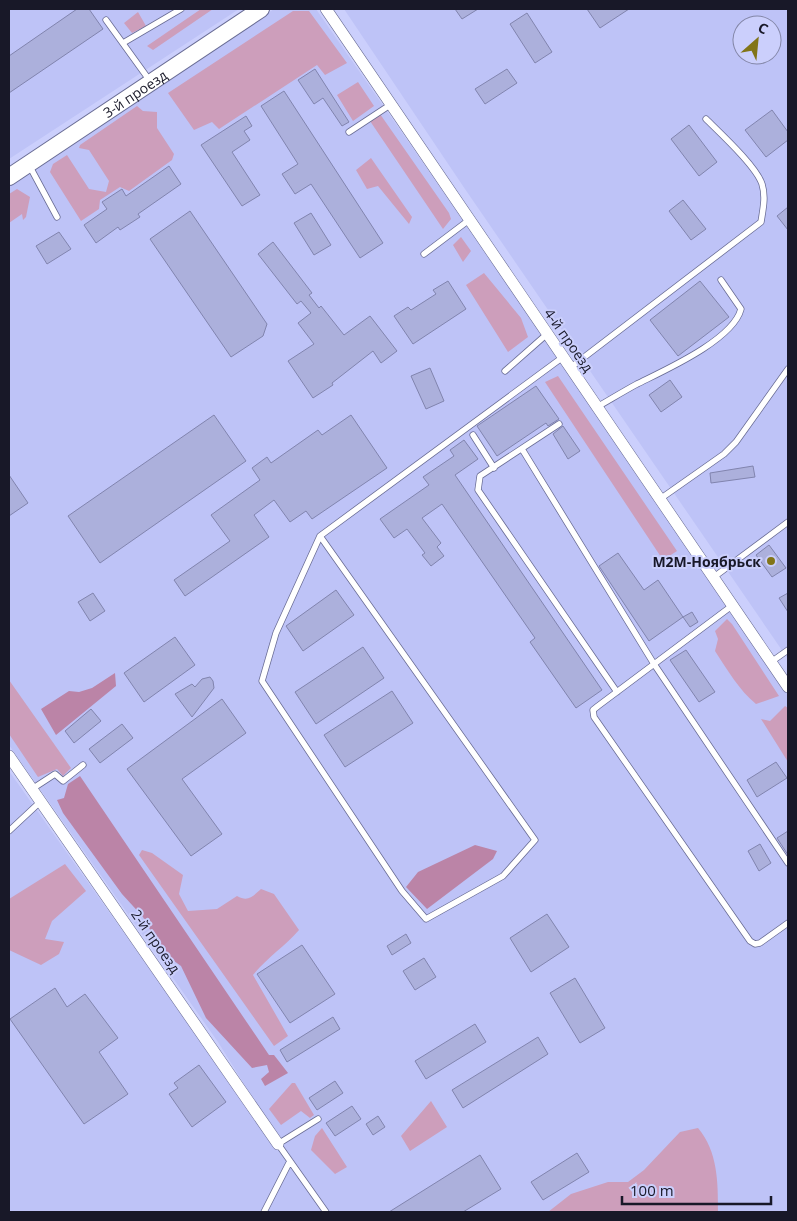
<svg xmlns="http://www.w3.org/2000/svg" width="797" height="1221" font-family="'Open Sans',sans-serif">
  <rect width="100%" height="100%" fill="#cbcffc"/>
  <path fill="#bec3f7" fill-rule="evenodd" d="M9 9H239L9 159Z
    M274 9H316L788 688V1212H330L277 1137 218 1042 9 745V185Z
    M344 9H788V659L465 189ZM742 25H772V55H742Z
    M9 771 175 1005 324 1212H9Z"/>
  <path fill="#cd9ebb" d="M201 9H213L153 50 147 46Z
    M293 11H309L347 63 325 75 317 65 219 129 212 122 194 130 168 93Z
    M138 12 146 26 132 33 124 23Z
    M358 82 374 106 353 121 337 95Z
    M137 106 143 111 157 112V128L174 154 172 160 129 191 120 187 100 200 99 209 81 221 50 172 53 164 67 155 89 189 106 192 109 181 89 150 79 148 80 145Z
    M380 114 449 213 451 219 443 229 370 121Z
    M371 158 412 217 409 224 378 186 367 189 356 170Z
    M17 189 30 197 26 217 23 220 22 214 9 223V194Z
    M461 237 471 251 463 262 453 245Z
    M484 273 521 318 528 337 508 352 466 285Z
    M558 376 677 551 663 560 545 382Z
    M727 619 732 624 779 696 756 704C739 690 728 671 715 651L718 639 715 631Z
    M9 680 71 768 63 776 57 769 38 777 9 734Z
    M785 706 788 708V762L761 719 770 721Z
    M142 850 152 853 183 875 179 894 188 911 217 909 237 896C248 902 252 897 261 889L274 894 299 930C285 946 267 958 253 975L288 1036 274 1046 139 855Z
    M65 864 86 891 52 921 45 939 64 942 59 954 41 965 9 950V899Z
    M292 1083H295L314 1115 310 1118 301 1111 281 1125 269 1109Z
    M431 1101 447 1127 410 1151 401 1136Z
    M322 1128 347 1167 335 1174 311 1150 315 1136Z
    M698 1128C718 1152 718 1182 718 1212H548L571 1194 608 1182H628L644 1170 680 1132Z"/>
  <path fill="#bb84a7" d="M115 673 116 686 56 735 41 709 69 691 79 692 92 688Z
    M80 776 269 1055H274L288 1073 265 1086 261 1079 269 1072 267 1065 252 1068 206 1018 181 966 163 953 143 917 122 894 63 813 57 800 64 798 68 784Z
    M475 845 497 851 493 859 427 909 406 887 418 872Z"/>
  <path fill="#acb0dc" stroke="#8184ae" d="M77 9H89L103 29 9 93V56Z
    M455 9H478L462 19Z
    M587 9H629L600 28Z
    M527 13 552 52 535 63 510 24Z
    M315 69 349 122 342 126 323 98 314 104 298 80Z
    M507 69 517 83 485 104 475 89Z
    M284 91 383 243 360 258 311 184 295 194 282 174 298 164 261 106Z
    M772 110 788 132V140L766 157 745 130Z
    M246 116 252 126 244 131 250 140 232 152 260 195 242 206 201 145Z
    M689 125 717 162 699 176 671 139Z
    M169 166 181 184 138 214 140 217 120 230 118 227 96 243 84 225 107 209 102 202 122 189 126 196Z
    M683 200 706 229 691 240 669 211Z
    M788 207V230L777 216Z
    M190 211 267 324 263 336 231 357 150 239Z
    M311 213 331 245 314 255 294 223Z
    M59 232 71 249 47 264 36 246Z
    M273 242 312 293 309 295 319 308 321 306 344 335 370 316 397 351 381 363 373 351 332 383 333 385 313 398 288 361 314 344 298 323 311 313 301 301 297 304 258 254Z
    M448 281 466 309 413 344 394 316 408 307 411 310 436 294 433 290Z
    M700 281 729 317 678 356 650 320Z
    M430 368 444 401 426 409 411 376Z
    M670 380 682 397 661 412 649 395Z
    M536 386 559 419 548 426 546 423 497 456 477 426Z
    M214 415 246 461 100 563 68 516Z
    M351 415 387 468 312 519 306 511 290 522 274 500 254 515 269 537 185 596 174 580 230 541 211 515 260 480 252 468 267 457 271 463 318 430 322 435Z
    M563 426 580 451 568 459 553 434Z
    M464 440 478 459 455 475 602 690 576 708 530 642 535 638 442 504 422 518 441 543 437 547 444 556 431 566 422 555 425 553 407 529 394 538 380 519 429 485 423 477 454 456 450 450Z
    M753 466 755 477 711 483 710 473Z
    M9 475 28 503 9 516Z
    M769 545 786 568 772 577 756 555Z
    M618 553 644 590 658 580 683 617 649 641 599 566Z
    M336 590 354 615 303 651 286 626Z
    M93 593 105 611 90 621 78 602Z
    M788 593V612L779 598Z
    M692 612 698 622 690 627 683 617Z
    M175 637 195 665 144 702 124 673Z
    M363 647 384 678 316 724 295 692Z
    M686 650 715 692 699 702 670 660Z
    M210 677 213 681 214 688 192 717 175 694 192 684 195 687 202 679Z
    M392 691 413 723 345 767 324 735Z
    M222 699 246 733 182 779 222 834 191 856 127 769Z
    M91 709 101 721 74 743 65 731Z
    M122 724 133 738 100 763 89 749Z
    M776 762 787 778 757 797 747 780Z
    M788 831V855L777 838Z
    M760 844 771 863 759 871 748 851Z
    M547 914 569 947 531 972 510 938Z
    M406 934 411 943 392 955 387 946Z
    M302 945 335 994 290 1023 257 974Z
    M424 958 436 977 415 990 403 971Z
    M575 978 605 1028 580 1043 550 993Z
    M55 988 67 1007 85 994 118 1038 99 1052 128 1094 84 1124 10 1019Z
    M333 1017 340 1029 287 1062 280 1050Z
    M475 1024 486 1042 426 1079 415 1061Z
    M538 1037 548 1054 463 1108 452 1090Z
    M199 1065 226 1102 192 1127 169 1094 178 1088 174 1083Z
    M335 1081 343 1093 317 1110 309 1098Z
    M352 1106 361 1119 335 1136 326 1123Z
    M378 1116 385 1127 373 1135 366 1124Z
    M577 1153 589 1172 543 1200 531 1182Z
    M480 1155 501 1189 463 1212H389Z"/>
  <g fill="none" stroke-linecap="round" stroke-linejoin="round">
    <g stroke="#696c94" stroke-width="7">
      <path id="lane" d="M106 20 150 81
        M123 43 181 9
        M349 132 390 105
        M29 165 57 217
        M424 254 469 220
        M570 368 761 222C763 209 766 197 762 184 756 166 720 133 706 119
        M505 371 547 334
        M597 407C611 399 624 391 637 384 665 370 733 340 741 309L721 280
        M559 424 480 476 478 490 617 692
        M473 435 494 468
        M522 449 654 664 788 863
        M660 499 724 454 736 442 788 369
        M320 536 535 840 503 876 426 919 402 891 262 681 276 633 320 536 563 357
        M714 577 788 522
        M733 605 598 706 593 710 594 717 750 941 755 944 760 943 788 923
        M771 662 788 650
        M32 789 55 774 63 781 83 765
        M9 831 39 803
        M318 1119 278 1144 326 1212
        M264 1212 290 1161"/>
    </g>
    <g stroke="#696c94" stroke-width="12">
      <path id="street" d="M326 9 788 687
        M9 756 278 1144"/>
    </g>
    <g stroke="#696c94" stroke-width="18">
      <g id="secondary">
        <path id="s1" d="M9 177 261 9"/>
      </g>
    </g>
    <use href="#lane" stroke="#fff" stroke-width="5.5"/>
    <use href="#street" stroke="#fff" stroke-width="11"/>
    <use href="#secondary" stroke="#fff" stroke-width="16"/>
  </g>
  <circle fill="#827518" stroke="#cbcffc" stroke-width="2" cx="771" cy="561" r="5"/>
  <g text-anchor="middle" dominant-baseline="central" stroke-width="4" stroke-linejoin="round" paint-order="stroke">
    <g font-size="14" fill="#181828" stroke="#cbcffc">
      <text stroke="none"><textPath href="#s1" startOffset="151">3-й проезд</textPath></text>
      <text transform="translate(569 340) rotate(55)">4-й проезд</text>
      <text transform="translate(156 941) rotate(55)">2-й проезд</text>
    </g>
    <g font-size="14" font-weight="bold" fill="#181828" stroke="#cbcffc" text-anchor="end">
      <text x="761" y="561">М2М-Ноябрьск</text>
    </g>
  </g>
  <rect width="797" height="1221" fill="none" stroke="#181828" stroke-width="20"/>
  <g transform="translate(757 40) rotate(27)"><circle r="24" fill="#cbcffc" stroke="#8386a7"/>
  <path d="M0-4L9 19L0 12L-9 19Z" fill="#827518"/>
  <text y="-8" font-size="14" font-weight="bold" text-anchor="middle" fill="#181828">С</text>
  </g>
  <path d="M622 1196v8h149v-8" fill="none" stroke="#181828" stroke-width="2.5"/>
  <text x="630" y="1196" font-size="15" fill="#181828" stroke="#cbcffc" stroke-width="4" paint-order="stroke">100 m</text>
</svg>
